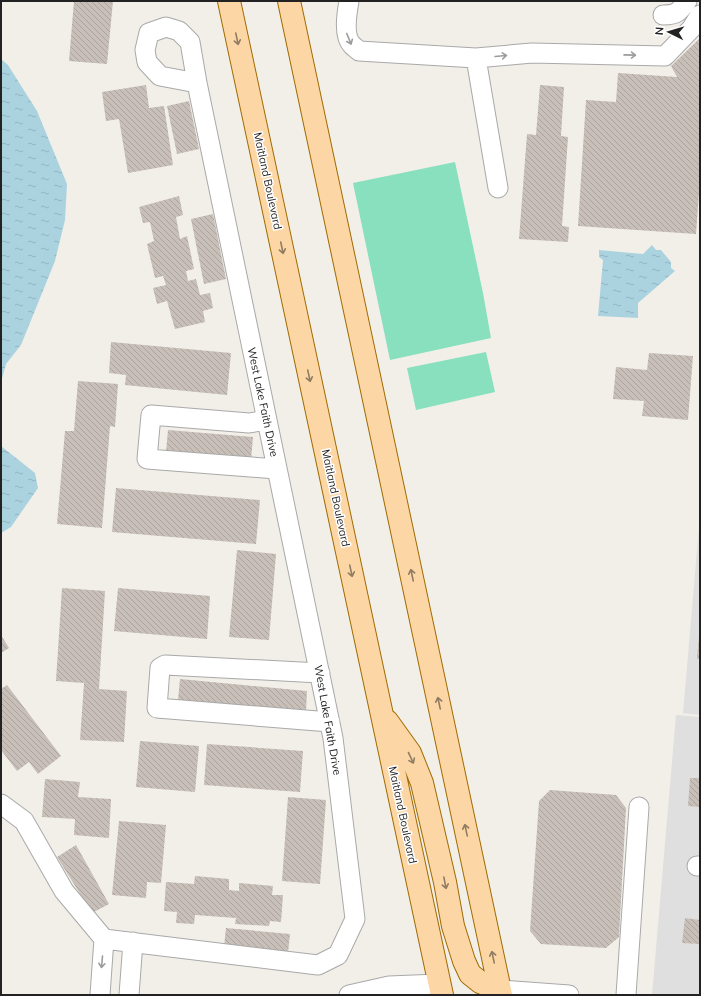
<svg xmlns="http://www.w3.org/2000/svg" width="701" height="996" font-family="Mulish,sans-serif">
  <defs>
    <pattern id="water-ripples" width="26" height="14" patternUnits="userSpaceOnUse"><rect width="26" height="14" fill="#aad3df"/><path d="M2 4q2-2 4 0t4 0M15 11q2-2 4 0t4 0" fill="none" stroke="#92b5bf"/></pattern>
    <pattern id="building-back-hatch" width="6" height="6" patternUnits="userSpaceOnUse"><rect width="6" height="6" fill="#c7bfb8"/><path d="M-1 5l2 2M0 0l6 6M5-1l2 2" fill="none" stroke="#aba49e"/></pattern>
  </defs>
  <rect width="100%" height="100%" fill="#f2efe9"/>
  <path fill="#e0dfdf" d="M700 516V715L683 713Z
    M676 715 700 717V995H652Z"/>
  <path fill="#88e0be" d="M455 162 483 293 491 338 390 360 353 183Z
    M486 352 495 392 416 410 407 368Z"/>
  <path fill="url(#water-ripples)" d="M1 59 8 65 37 111 67 184 65 220 55 261 21 345 6 364 1 382Z
    M652 245 656 250H661L671 262V268L675 271 638 303V318L598 316 603 260 599 257V250L643 254Z
    M1 446 35 473 38 488 11 527 1 533Z"/>
  <path fill="url(#building-back-hatch)" d="M74 1H113L107 64 69 61Z
    M700 38V179L696 234 578 226 586 100 616 102 618 73 677 77 671 66Z
    M146 85 149 108 164 106 173 165 128 173 119 119 106 121 102 92Z
    M540 85 564 87 561 136 568 137 562 226 569 227 568 242 519 239 527 134 536 135Z
    M189 101 199 149 177 154 167 106Z
    M179 196 183 215 176 217 180 239 187 236 194 269 186 271 188 281 196 279 200 295 210 293 213 308 203 311 205 322 175 329 167 301 157 304 153 288 166 285 163 276 155 278 147 244 154 241 150 222 143 223 139 207Z
    M213 214 226 279 204 284 191 219Z
    M111 342 231 353 227 395 125 385 126 375 109 373Z
    M649 353 693 356 688 420 642 416 644 401 613 399 616 367 647 370Z
    M78 381 118 384 115 427 110 426 102 528 57 524 65 431H74Z
    M168 430 253 437 251 460 166 452Z
    M116 488 260 500 256 544 112 532Z
    M237 550 276 554 269 640 229 637Z
    M62 588 105 591 99 689 127 691 124 742 80 740 84 683 56 681Z
    M118 588 210 596 207 639 114 631Z
    M1 635 9 648 1 653Z
    M699 636H700V659H697Z
    M180 679 307 691 306 711 178 700Z
    M7 685 61 756 38 774 29 762 17 771 1 750V689Z
    M140 741 199 746 195 792 136 787Z
    M207 744 303 751 300 792 204 785Z
    M690 778H700V807L688 806Z
    M45 779 80 782 78 797 111 799 109 838 74 835 75 819 42 817Z
    M550 790 616 795 626 808 619 937 606 948 541 944 530 931 539 801Z
    M288 797 326 800 320 884 282 881Z
    M119 821 166 825 161 883 147 882 146 898 112 895Z
    M76 845 109 904 92 913 57 857Z
    M195 876 229 879V890L239 891V883L273 886 272 895H283L281 922 270 921 269 926 235 924 236 918 195 915 194 924 176 923 177 912 164 911 166 882 194 884Z
    M685 918 700 920V944L682 943Z
    M226 928 290 934 288 953 224 947Z"/>
  <g fill="none" stroke-linecap="round" stroke-linejoin="round">
    <g stroke="#a9a9a9" stroke-width="21">
      <path id="minor" d="M349 1C347 12 343 36 352 45 354 47 357 49 359 51L476 58 532 53 665 56 692 28 700 15
        M663 15C677 15 679 12 687 1
        M476 58 498 188
        M267 420 249 423 151 415 147 459 277 469
        M320 673 165 665 160 668 157 708 330 722
        M1 804 24 821 64 891 104 939 318 965 338 955 355 919 333 738 197 83 190 42 179 31 166 27 149 33 145 50 147 62 160 76 197 83
        M697 866H700
        M500 990 569 995
        M100 995 104 939
        M129 995 133 942
        M349 995 389 986 439 984
        M626 995 639 807"/>
    </g>
    <g stroke="#a06b00" stroke-width="24">
      <path id="major" d="M229 1 442 995
        M289 1 501 995
        M387 721 410 753 422 783 445 882 453 926 464 961 470 974 480 982 500 990"/>
    </g>
    <use href="#minor" stroke="#fff" stroke-width="19"/>
    <use href="#major" stroke="#fcd6a4" stroke-width="22"/>
  </g>
  <defs><path id="oneway-shaft" d="M-6 0H5M1.5-3L5.5 0L1.5 3" fill="none" stroke-width="1.6" stroke-linecap="round" stroke-linejoin="round"/></defs>
  <g stroke="#8f7c63">
    <use href="#oneway-shaft" transform="translate(237 39) rotate(78)"/>
    <use href="#oneway-shaft" transform="translate(282 248) rotate(78)"/>
    <use href="#oneway-shaft" transform="translate(309 376) rotate(78)"/>
    <use href="#oneway-shaft" transform="translate(351 571) rotate(78)"/>
    <use href="#oneway-shaft" transform="translate(412 575) rotate(-102)"/>
    <use href="#oneway-shaft" transform="translate(439 703) rotate(-102)"/>
    <use href="#oneway-shaft" transform="translate(411 758) rotate(65)"/>
    <use href="#oneway-shaft" transform="translate(466 830) rotate(-102)"/>
    <use href="#oneway-shaft" transform="translate(445 883) rotate(79)"/>
    <use href="#oneway-shaft" transform="translate(493 957) rotate(-102)"/>
  </g>
  <g stroke="#9c9c9c">
    <use href="#oneway-shaft" transform="translate(349 39) rotate(68)"/>
    <use href="#oneway-shaft" transform="translate(630 55) rotate(1)"/>
    <use href="#oneway-shaft" transform="translate(501 56) rotate(-5)"/>
    <use href="#oneway-shaft" transform="translate(102 962) rotate(95)"/>
  </g>
  <g text-anchor="middle" dominant-baseline="central" stroke-width="3" stroke-linejoin="round" paint-order="stroke">
    <g font-size="11" fill="#222" stroke="#fff">
      <text transform="translate(268 181) rotate(78)">Maitland Boulevard</text>
      <text transform="translate(263 402) rotate(78)">West Lake Faith Drive</text>
      <text transform="translate(336 498) rotate(78)">Maitland Boulevard</text>
      <text transform="translate(328 720) rotate(80)">West Lake Faith Drive</text>
      <text transform="translate(403 815) rotate(78)">Maitland Boulevard</text>
    </g>
  </g>
  <rect width="701" height="996" fill="none" stroke="#222222" stroke-width="4"/>
  <g transform="translate(669 32) rotate(275)" stroke="#ffffff" stroke-width="3" paint-order="stroke">
  <path d="M0-3L7 15L0 10L-7 15Z" fill="#222222"/>
  <text y="-6" font-size="11" font-weight="bold" text-anchor="middle" fill="#222222">N</text>
  </g>
</svg>
